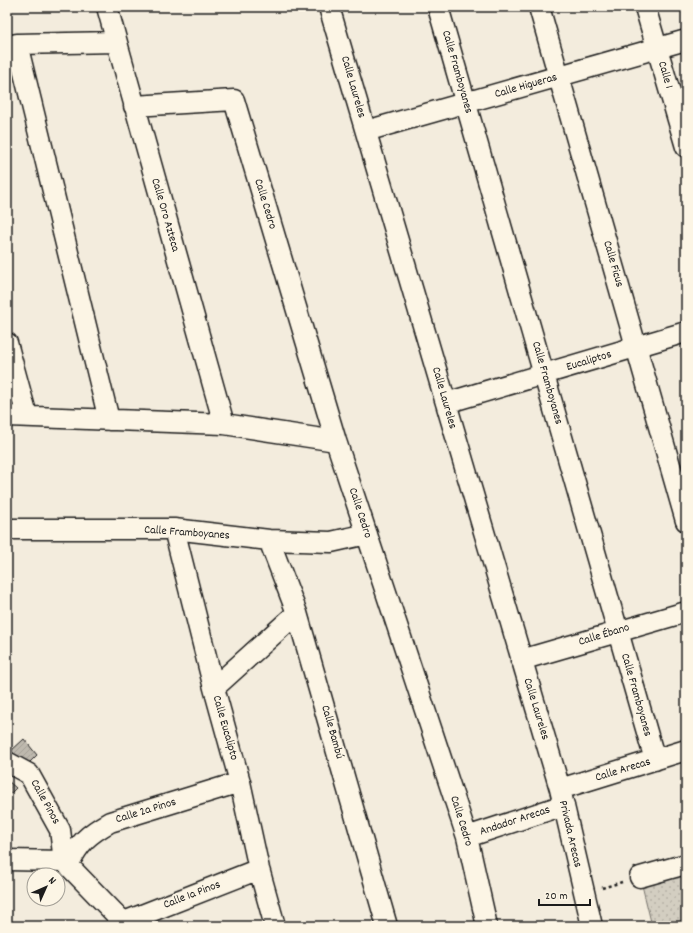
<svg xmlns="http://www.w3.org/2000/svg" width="693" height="933" font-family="Dekko,sans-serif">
  <defs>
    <pattern id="park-dots" width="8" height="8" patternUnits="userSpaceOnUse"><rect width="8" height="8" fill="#d3cec1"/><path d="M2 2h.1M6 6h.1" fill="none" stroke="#b5b0a5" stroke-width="1.8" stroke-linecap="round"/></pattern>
    <pattern id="building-hatch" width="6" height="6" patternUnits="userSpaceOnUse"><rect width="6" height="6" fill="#beb9ae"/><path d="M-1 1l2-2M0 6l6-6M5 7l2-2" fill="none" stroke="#a39e95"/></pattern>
  </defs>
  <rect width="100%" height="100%" fill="#f3ecdd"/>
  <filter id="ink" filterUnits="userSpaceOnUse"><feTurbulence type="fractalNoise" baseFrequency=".025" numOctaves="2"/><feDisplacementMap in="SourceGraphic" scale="8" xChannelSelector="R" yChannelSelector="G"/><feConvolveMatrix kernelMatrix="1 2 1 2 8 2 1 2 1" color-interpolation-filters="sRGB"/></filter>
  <g filter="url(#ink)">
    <path fill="url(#park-dots)" stroke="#78756e" d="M686 864V926H652L640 877Z"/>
    <path fill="url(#building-hatch)" stroke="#1c1c1c" d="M24 739 37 755 25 767 11 751Z
      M7 781H8L16 788 10 794 7 791Z"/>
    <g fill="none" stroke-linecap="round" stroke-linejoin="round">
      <g stroke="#1c1c1c" stroke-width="23">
        <path id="minor" d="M107 7 224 424
          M329 7 560 789 592 926
          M438 7 655 760
          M539 7 686 521
          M645 7 686 147
          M17 44 109 420
          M7 46 17 44 116 42
          M134 106 234 100 336 441 467 837 487 926
          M366 131 686 40
          M7 343 27 416
          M446 403 686 332
          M7 416 224 424 336 441
          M7 529H174L269 540 331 542 367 534
          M174 529 214 688 240 782 259 869 275 926
          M269 540 297 613 387 926
          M521 660 686 612
          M214 688 297 613
          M7 762 29 774 60 830 64 861 127 926
          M560 789 686 750
          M467 837 564 805
          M7 860 64 861
          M68 865C80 842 87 835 110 822L240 782
          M640 877 686 864
          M124 922 259 869"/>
      </g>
      <path stroke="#1c1c1c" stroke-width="2.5" stroke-dasharray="3 3" stroke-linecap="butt" d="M602 888 622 882"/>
      <use href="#minor" stroke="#fcf5e5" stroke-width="20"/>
    </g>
  </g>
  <g text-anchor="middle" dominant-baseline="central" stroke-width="3.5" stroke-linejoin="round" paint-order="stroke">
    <g font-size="12" fill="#1c1c1c" stroke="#fcf5e5">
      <text transform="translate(457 72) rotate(74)">Calle Framboyanes</text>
      <text transform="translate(665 75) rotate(74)">Calle 1</text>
      <text transform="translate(526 86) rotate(-16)">Calle Higueras</text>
      <text transform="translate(353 87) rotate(74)">Calle Laureles</text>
      <text transform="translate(265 204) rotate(73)">Calle Cedro</text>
      <text transform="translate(165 215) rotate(74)">Calle Oro Azteca</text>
      <text transform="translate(613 264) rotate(74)">Calle Ficus</text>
      <text transform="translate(589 361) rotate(-17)">Eucaliptos</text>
      <text transform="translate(547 383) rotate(74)">Calle Framboyanes</text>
      <text transform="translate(444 398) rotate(74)">Calle Laureles</text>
      <text transform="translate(360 513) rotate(72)">Calle Cedro</text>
      <text transform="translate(187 533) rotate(4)">Calle Framboyanes</text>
      <text transform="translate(604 635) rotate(-17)">Calle Ébano</text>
      <text transform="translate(636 695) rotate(74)">Calle Framboyanes</text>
      <text transform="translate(536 709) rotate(73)">Calle Laureles</text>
      <text transform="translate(225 728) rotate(74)">Calle Eucalipto</text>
      <text transform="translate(332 732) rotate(74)">Calle Bambú</text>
      <text transform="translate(623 770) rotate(-17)">Calle Arecas</text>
      <text transform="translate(45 802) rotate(61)">Calle Pinos</text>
      <text transform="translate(146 811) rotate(-17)">Calle 2a Pinos</text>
      <text transform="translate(461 821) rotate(73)">Calle Cedro</text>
      <text transform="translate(515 821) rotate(-18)">Andador Arecas</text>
      <text transform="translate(570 834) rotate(77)">Privada Arecas</text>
      <text transform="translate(192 895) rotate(-21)">Calle 1a Pinos</text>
    </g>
  </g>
  <rect width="693" height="933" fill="none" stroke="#fcf5e5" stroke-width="24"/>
  <rect x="12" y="12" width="669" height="909" fill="none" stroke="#1c1c1c" stroke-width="1.5" filter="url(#ink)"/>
  <g transform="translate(46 887) rotate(45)"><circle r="19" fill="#fcf5e5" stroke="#a29e95"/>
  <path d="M0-3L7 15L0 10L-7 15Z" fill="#1c1c1c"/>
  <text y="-6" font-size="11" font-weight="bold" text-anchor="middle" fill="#1c1c1c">N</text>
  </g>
  <path d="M539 899v6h51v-6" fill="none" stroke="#1c1c1c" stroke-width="2"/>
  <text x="545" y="899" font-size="12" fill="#1c1c1c" stroke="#fcf5e5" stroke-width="3" paint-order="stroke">20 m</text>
</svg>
